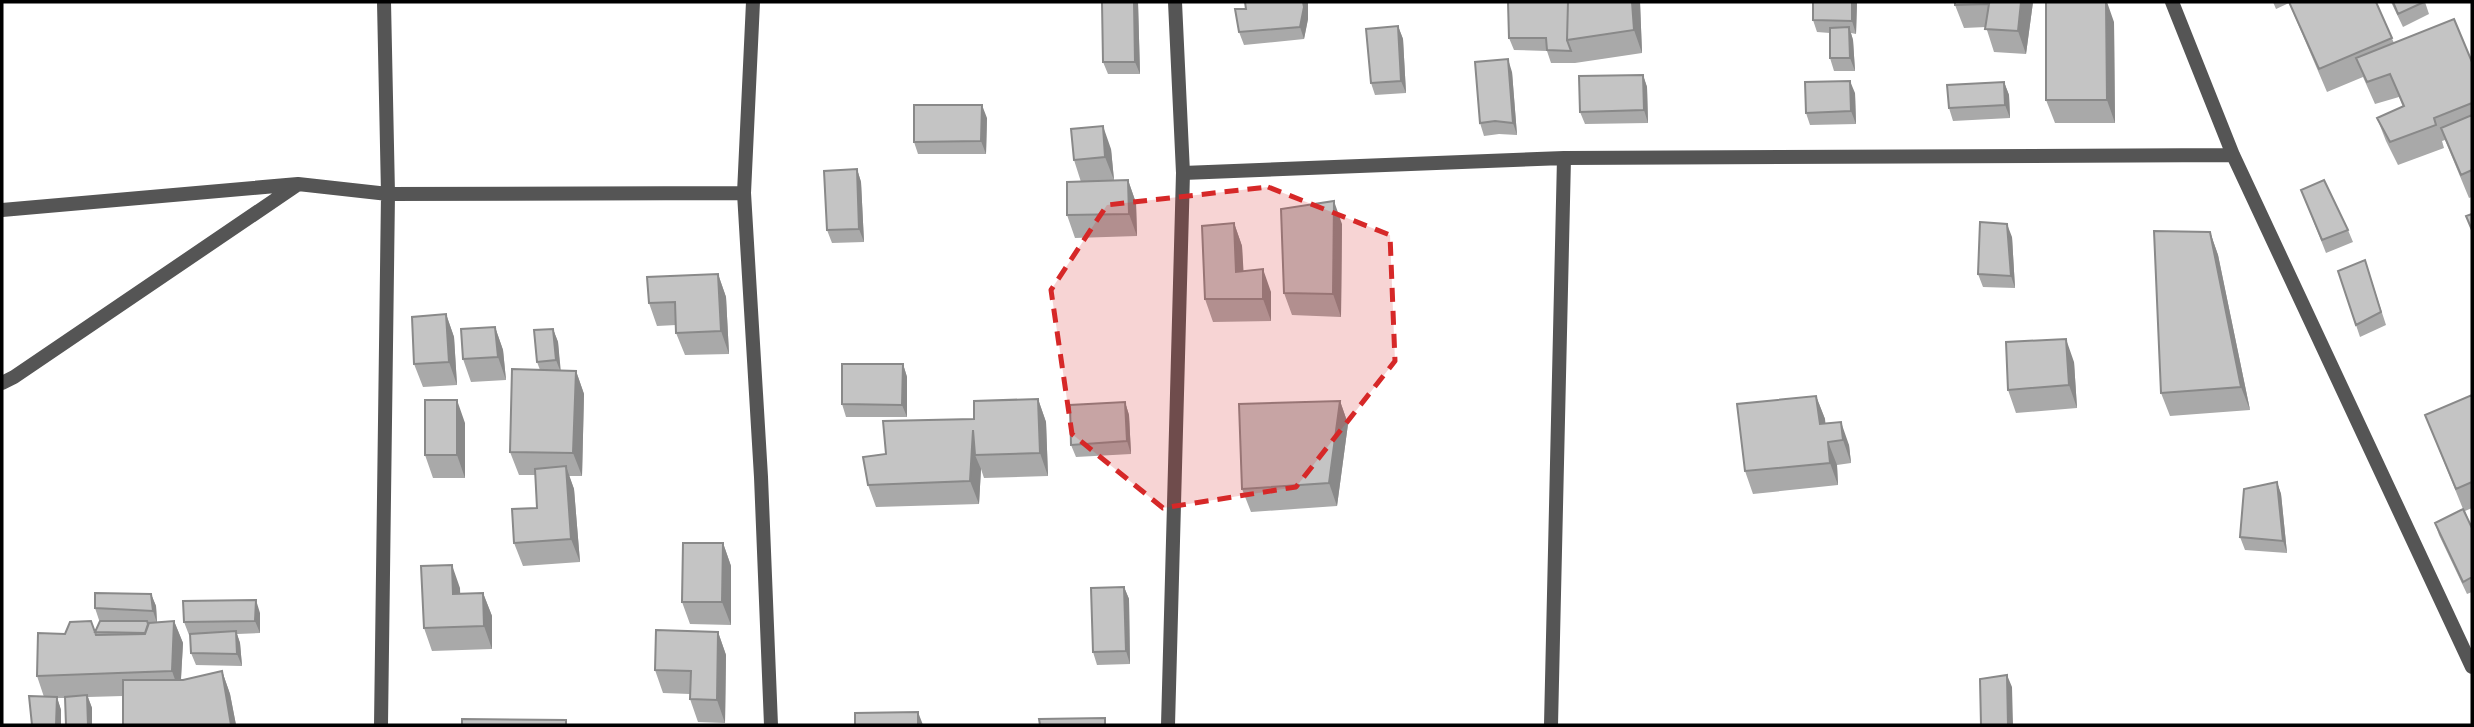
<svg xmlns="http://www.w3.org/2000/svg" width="2474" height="727" font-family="'Nunito Sans',sans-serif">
  <rect width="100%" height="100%" fill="#fff"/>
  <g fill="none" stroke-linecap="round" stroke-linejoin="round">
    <path stroke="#555" stroke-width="14" d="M753 2 744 193 761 477 771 725
      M2172 2 2233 155 2472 667
      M1183 173 1564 158 2233 155
      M2 210 298 184 388 194 744 193
      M2 383 14 377 297 185
      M381 725 388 194 384 2
      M1168 725 1183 173 1175 2
      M1551 725 1564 158"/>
  </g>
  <path fill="#a9a9a9" d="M1102 2H1138L1140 74H1108L1103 62Z
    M1508 2H1640L1642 53 1575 63H1551L1547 51 1514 50 1509 38Z
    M1857 2 1856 34 1851 33 1853 40 1855 71H1834L1830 58V33L1817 32 1813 20Z
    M2033 2 2026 54 1994 52 1986 27 1964 28 1955 5Z
    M2273 2H2376L2394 43 2472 62V197L2469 198 2445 140 2442 141 2444 148 2398 165 2386 141 2377 118 2403 107 2399 97 2375 104 2363 77 2327 92 2289 3 2276 9Z
    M2391 2H2425L2429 14 2403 27Z
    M1246 9 1308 19 1304 39 1244 45 1239 32Z
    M2114 22 2115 123H2055L2046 100Z
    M1398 26 1403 39 1406 93 1375 95 1371 83Z
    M1512 72 1517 135 1499 134 1484 136 1480 123Z
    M1643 75 1647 87 1648 123 1585 124 1580 112Z
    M2004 82 2009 95 2010 118 1953 121 1949 108Z
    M1855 93 1856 124 1810 125 1806 113Z
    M987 118 986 154H918L914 142Z
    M1111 149 1114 180 1100 181 1128 180 1136 203 1137 236 1075 238 1067 215 1081 182 1074 160Z
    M857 169 861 182 864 242 832 243 827 230Z
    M2301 190 2348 230 2353 242 2326 253Z
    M1234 223 1242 246 1243 271 1271 292V321L1213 322 1205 299Z
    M1342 224 1341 317 1292 315 1284 293Z
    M2210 232 2218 255 2250 410 2170 416 2161 393Z
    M2012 237 2015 288 1983 287 1978 274Z
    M2365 260 2386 325 2360 337 2356 325Z
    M718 274 726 297 729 354 685 355 676 333V325L657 326 649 303Z
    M446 314 454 337 457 385 423 387 414 364Z
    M495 327 503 350 506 380 471 382 463 359Z
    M553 329 558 342 560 370 576 371 584 394 582 476H569L574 489 580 562 523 566 514 543 537 508 535 475H519L510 452 540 370 537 362Z
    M2074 362 2077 408 2016 413 2008 390Z
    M903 364 907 377V417H846L842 404Z
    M2472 395V508L2465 511 2472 528V592L2467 594 2439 535 2435 523 2463 509 2425 415Z
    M1816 396 1825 419V424L1849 445 1851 463 1837 465 1838 485 1753 494 1745 471Z
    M1038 399 1046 422 1048 476 984 478 981 469 979 504 876 507 868 485 886 454 974 419Z
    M1340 401 1348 424 1337 506 1251 512 1242 489Z
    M1125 402 1129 415 1131 454 1076 457 1071 445Z
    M465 423V478H433L425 455Z
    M2277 482 2281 494 2287 553 2245 550 2240 537Z
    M723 543 731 566V625L690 624 682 602Z
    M1124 587 1129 599 1130 664 1097 665 1093 652Z
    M460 588V593H483L492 616V649L432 651 424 628Z
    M151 594 156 606 157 622 174 621 183 643 181 680 222 671 230 694 236 725H123V696L88 697 92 708V725H66L65 698H57L61 710V725H32L44 697 37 676 65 634 95 632 102 621 99 620 95 608Z
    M260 613V633L237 634 240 643 242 666 196 665 191 653 190 635H189L184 622Z
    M718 632 726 655 725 723 698 722 690 699V694L663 693 655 670Z"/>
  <path fill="#898989" d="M1134 2H1138L1140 74 1135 62Z
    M1303 2H1308V19L1304 39 1300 27Z
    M1632 2H1640L1642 53 1634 30Z
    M1852 2H1857L1856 34 1852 21Z
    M2021 2H2033L2026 54 2018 31Z
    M2106 2H2107L2114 22 2115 123 2107 100Z
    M1398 26 1403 39 1406 93 1401 81Z
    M1849 27 1853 40 1855 71 1850 58Z
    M1508 59 1512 72 1517 135 1513 123Z
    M1643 75 1647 87 1648 123 1644 110Z
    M1850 81 1855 93 1856 124 1851 111Z
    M2004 82 2009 95 2010 118 2005 105Z
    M982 105 987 118 986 154 981 141Z
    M1103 126 1111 149 1114 180 1105 157Z
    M857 169 861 182 864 242 859 229Z
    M1128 180 1136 203 1137 236 1129 214Z
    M1334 201 1342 224 1341 317 1333 294Z
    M1234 223 1242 246 1245 295 1236 272Z
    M2007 224 2012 237 2015 288 2011 276Z
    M2210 232 2218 255 2250 410 2241 387Z
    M1263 269 1271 292V321L1263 299Z
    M718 274 726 297 729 354 721 331Z
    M446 314 454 337 457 385 449 362Z
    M495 327 503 350 506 380 498 357Z
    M553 329 558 342 561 373 556 360Z
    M2066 339 2074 362 2077 408 2069 385Z
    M903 364 907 377V417L902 405Z
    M576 371 584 394 582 476 573 453Z
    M1816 396 1825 419 1828 447 1820 424Z
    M1038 399 1046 422 1048 476 1040 453Z
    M457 400 465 423V478L457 455Z
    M1340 401 1348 424 1337 506 1329 483Z
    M1125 402 1129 415 1131 454 1127 441Z
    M1841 422 1849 445 1851 463 1843 440Z
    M973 430 975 455 981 469 979 504 970 481Z
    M1828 442 1837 465 1838 485 1830 463Z
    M566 466 574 489 580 562 571 539Z
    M2277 482 2281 494 2287 553 2283 541Z
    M723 543 731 566V625L722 602Z
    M452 565 460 588 461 617 453 594Z
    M1124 587 1129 599 1130 664 1126 651Z
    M483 593 492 616V649L484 626Z
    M151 594 156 606 157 623 153 611Z
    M256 600 260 613V633L255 621Z
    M174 621 183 643 180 694 172 671Z
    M236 631 240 643 242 666 237 654Z
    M718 632 726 655 725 723 717 700Z
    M222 671 230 694 236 725H231Z
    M2007 675 2012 687 2013 725H2008Z
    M87 695 92 708V725H88Z
    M57 697 61 710V725H56Z
    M918 712 923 725H918Z"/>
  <path fill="#c4c4c4" stroke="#898989" stroke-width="2" d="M1102 2H1134L1135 62H1103Z
    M1245 2H1303L1304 7 1300 27 1239 32 1235 9H1246Z
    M1508 2H1568L1567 40 1571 51 1547 50 1546 38H1509Z
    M1568 2H1632L1634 30 1567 40Z
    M1813 2H1852V21L1813 20Z
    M1955 2H2021L2018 31 1985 29 1989 4 1955 5Z
    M2046 2H2106L2107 100H2046Z
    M2289 2H2376L2392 38 2319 69Z
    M2393 2H2424L2398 14Z
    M2454 19 2472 62V103L2434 118 2436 125 2390 142 2377 118 2404 106 2390 74 2367 82 2356 58Z
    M1398 26 1401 81 1371 83 1366 29Z
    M1849 27 1850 58H1830V28Z
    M1508 59 1513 123 1495 121 1480 123 1475 62Z
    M1643 75 1644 110 1580 112 1579 76Z
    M1850 81 1851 111 1806 113 1805 82Z
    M2004 82 2005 105 1949 108 1947 85Z
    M914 105H982L981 141 914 142Z
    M2472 115V170L2461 175 2441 128Z
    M1103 126 1105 157 1074 160 1071 129Z
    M857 169 859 229 827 230 824 171Z
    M1128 180 1129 214 1067 215V182Z
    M2324 180 2348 230 2322 240 2301 190Z
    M1334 201 1333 294 1284 293 1281 209Z
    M2472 214V230L2466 216Z
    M1980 222 2007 224 2011 276 1978 274Z
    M1234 223 1236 272 1263 269V299H1205L1202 226Z
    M2154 231 2210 232 2241 387 2161 393Z
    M2365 260 2381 312 2356 325 2338 271Z
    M718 274 721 331 676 333 675 302 649 303 647 277Z
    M446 314 449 362 414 364 412 317Z
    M495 327 498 357 463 359 461 329Z
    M553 329 556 360 537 362 534 330Z
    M2066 339 2069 385 2008 390 2006 342Z
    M842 364H903L902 405 842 404Z
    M512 369 576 371 573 453 510 452Z
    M2472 395V482L2456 489 2425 415Z
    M1816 396 1820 424 1841 422 1843 440 1828 442 1830 463 1745 471 1737 404Z
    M1038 399 1040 453 975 455 973 430 970 481 868 485 863 457 886 454 883 421 974 419V401Z
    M425 400H457V455H425Z
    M1340 401 1329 483 1242 489 1239 404Z
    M1125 402 1127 441 1071 445 1070 405Z
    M566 466 571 539 514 543 512 509 537 508 535 469Z
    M2277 482 2283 541 2240 537 2244 489Z
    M2463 509 2472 528V577L2463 582 2435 523Z
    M683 543H723L722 602H682Z
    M452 565 453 594 483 593 484 626 424 628 421 566Z
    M1124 587 1126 651 1093 652 1091 588Z
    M95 593 151 594 153 611 95 608Z
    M256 600 255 621 184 622 183 601Z
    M91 621 96 635 145 634 149 623 174 621 172 671 37 676 38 633 65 634 70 622Z
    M100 621H147L148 624 145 633 95 632Z
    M656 630 718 632 717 700 690 699 691 671 655 670Z
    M236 631 237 654 191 653 190 634Z
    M222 671 231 725H123V680H183Z
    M2007 675 2008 725H1981L1980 679Z
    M87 695 88 725H66L65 697Z
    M29 696 57 697 56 725H32Z
    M918 712V725H855V713Z
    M1105 718V725H1040L1039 719Z
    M462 719 566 720V725H462Z"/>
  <path fill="#d62828" fill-opacity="0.2" stroke="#d62828" stroke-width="5" stroke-dasharray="14 9" stroke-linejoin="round" d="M1268 187 1390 235 1395 361 1296 487 1163 508 1072 434 1051 290 1107 205Z"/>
  <rect width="2474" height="727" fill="none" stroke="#000000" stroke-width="7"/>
</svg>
